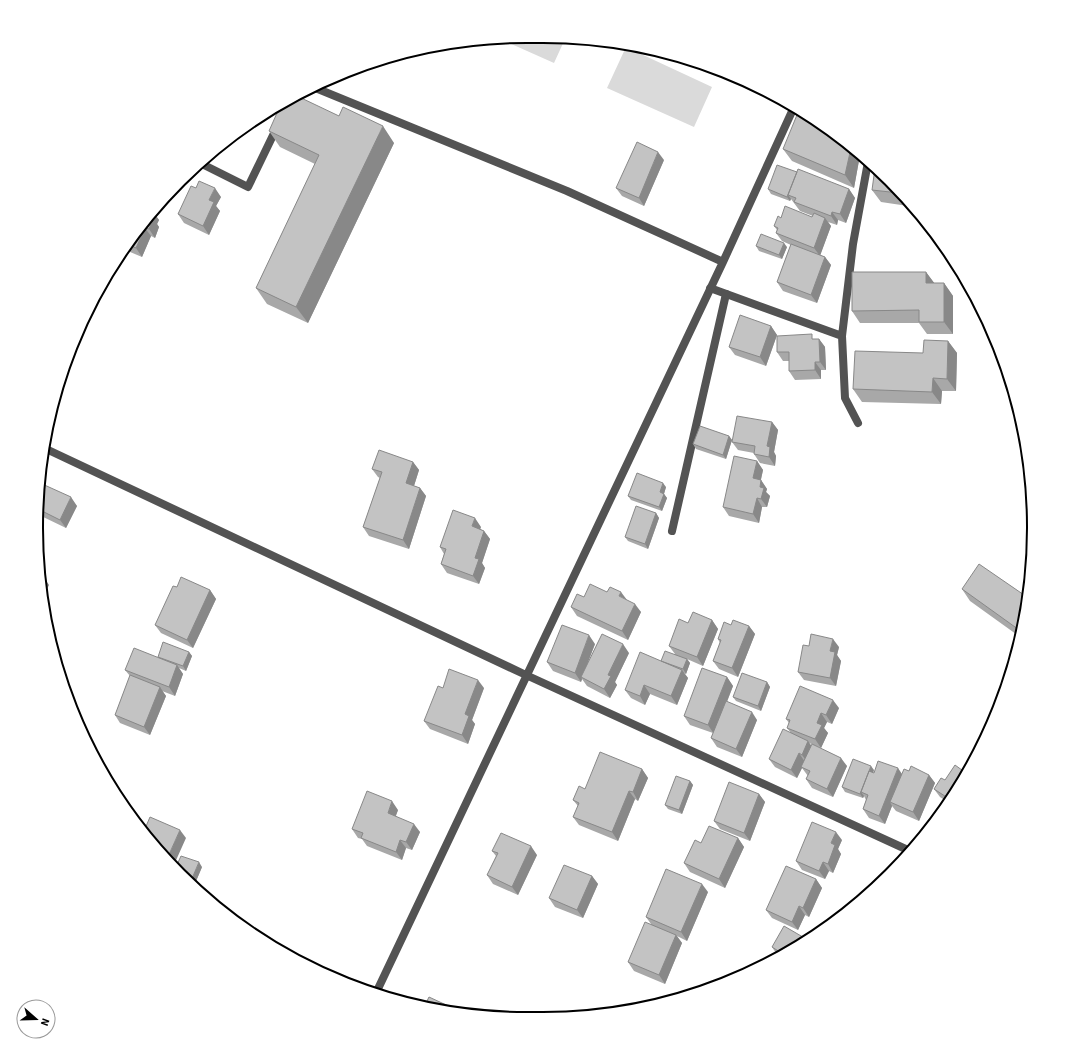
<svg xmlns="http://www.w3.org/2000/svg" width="1070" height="1055" font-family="'Source Sans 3',sans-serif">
  <rect width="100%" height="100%" fill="#fff"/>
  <path fill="#dadada" d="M528 36 565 39 554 63 500 39Z
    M626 47 712 87 694 127 607 88Z"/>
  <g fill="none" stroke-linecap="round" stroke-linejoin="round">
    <path stroke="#535353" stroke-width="8" d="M672 531 726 294"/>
    <path stroke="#535353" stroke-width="8" d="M313 87 567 191 723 262
      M200 163 248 187 277 127
      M710 288 842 336
      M858 423 845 398 842 336 853 244 868 162
      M44 448 526 675 910 851
      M376 993 723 262 794 107"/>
  </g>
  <path fill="#a8a8a8" d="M339 116 394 143 308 323 267 304 256 288 315 164 280 147 269 131Z
    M815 119 860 155 854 188 792 161 783 149Z
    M664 160 644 206 622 196 616 188Z
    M797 172 849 189 855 198 846 223 838 220 837 225 828 222 831 226 820 255 825 257 831 265 817 303 783 291 777 282 791 245 782 241 776 233 777 230 774 226 781 218 812 217 813 216 800 211 791 199 790 201 771 194 768 189Z
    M890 180 916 212 913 211 908 205V206L881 202 872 190Z
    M196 188 221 197 216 206 220 211 209 235 184 223 178 214Z
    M153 212 159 220 157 224 159 227 155 238 151 236 142 257 123 249Z
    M756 246 787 247 782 259 759 251Z
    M926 272 934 283H944L953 296V334H927L919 323H860L852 311Z
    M771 326 777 335 766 366 735 355 729 347Z
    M815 339H819L825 347 826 370H821V379L795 380 789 371V361H783L777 352Z
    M948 341 957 353 956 391H942L941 404 862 402 853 389Z
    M772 422 778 430 774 452 776 456 775 466 760 463 754 454V453L738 450 732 442Z
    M729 436 732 440 726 459 696 449 693 444Z
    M757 461 763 470 761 480 767 489 766 492 770 496 767 507H762L759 523 729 516 723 507Z
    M413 462 419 470 414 486 420 488 426 496 409 549 369 536 363 527 380 478 378 477 372 469Z
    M40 483 77 506 66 528 37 514Z
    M666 487 664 494 667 498 662 511 631 500 628 496Z
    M656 513 659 518 648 549 628 541 625 537Z
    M481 527 480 529 484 531 490 539 482 563 485 568 479 584 447 573 441 564 444 554 440 547Z
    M177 587 210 590 216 599 193 648 161 633 155 625Z
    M962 589 1025 623 1020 637 970 601Z
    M607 592 626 600 641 612 628 640 577 616 571 607 584 597Z
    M712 620 718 629 703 666 687 659 690 663 686 674 684 673 688 678 677 705 650 694 645 705 631 698 625 690 662 661 675 654 669 646 688 623Z
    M731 625 749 626 755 634 738 677 719 669 713 661 720 643 718 639Z
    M595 644 587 664 629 653 615 682 617 685 610 698 587 686 582 679 581 682 553 671 547 662Z
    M809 646 839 647 837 655 841 661 836 686 804 680 798 672Z
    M189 652 192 656 186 671 179 668 183 674 175 696 162 691 166 696 150 735 120 723 115 715 130 676 125 670 158 658Z
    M727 677 733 686 727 702 757 720 742 757 717 747 711 738 713 733 690 725 684 716Z
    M767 682 770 687 761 711 736 701 733 697Z
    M443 688H484L472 720 475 724 468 744 430 729 424 721Z
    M839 708 832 724 827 722 824 728 828 733 821 748 809 743 811 745 847 766 833 797 812 788 806 779 808 776 802 768 797 778 775 767 769 759 791 733 787 728 789 723 786 719Z
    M642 769 648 778 638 801 635 799 618 841 579 825 573 817 578 806 573 800 585 789Z
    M874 770 873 773 902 775 909 771 929 775 935 783 919 821 896 811 892 806 885 824 869 818 863 809 866 800 864 796 863 798 845 792 842 787Z
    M966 773 951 800 949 803 940 797 934 789 945 780Z
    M690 781 693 785 682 814 668 809 665 805Z
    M759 794 765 802 750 841 720 829 714 821Z
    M398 810 396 816 420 832 412 850 406 848 402 860 367 846 362 839 358 838 352 829Z
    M738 838 744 847 725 888 690 872 684 863 701 843Z
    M842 840 838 849 841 854 833 873 829 871 825 879 802 870 796 861Z
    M492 851 537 855 518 895 493 884 487 875 496 856Z
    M202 867 194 886 192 885 180 875Z
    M592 876 598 884 583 918 555 907 549 898Z
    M816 879 822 888 809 917 805 915 798 930 772 918 766 910Z
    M708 892 687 941 677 936 682 943 665 984 634 971 628 962 651 924 646 917Z
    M808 940 778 956 772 947Z"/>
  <path fill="#888" d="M383 126 394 143 308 323 296 307Z
    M851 148 860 155 854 188 845 175Z
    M658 152 664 160 644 206 639 198Z
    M215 188 221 197 216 206 220 211 209 235 203 226 209 200Z
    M849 189 855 198 846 223 840 214Z
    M899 191 906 199H904L908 205V206L899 193Z
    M788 195 791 199 790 201 787 197Z
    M153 212 159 220 157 224 159 227 155 238 149 229 150 216Z
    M832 212 838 220 837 225 831 216Z
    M825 218 831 226 820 256 814 248Z
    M145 228 151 236 142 257 136 248Z
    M784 243 787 247 782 259 779 255Z
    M825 257 831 265 817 303 811 295Z
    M926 272 935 284 926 283Z
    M944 283 953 296V334L944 322Z
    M771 326 777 335 766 366 760 357Z
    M819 339 825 347 826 370 820 362Z
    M948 341 957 353 956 391 947 379Z
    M815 362 821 370V379L815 370Z
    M933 378 942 391 941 404 932 392Z
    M772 422 778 430 774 452 776 456 775 466 769 457 767 446Z
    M729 436 732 440 726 459 723 455Z
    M757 461 763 470 759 487 753 478Z
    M413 462 419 470 412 492 406 483Z
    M761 480 767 489 766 492 770 496 767 507 761 499 760 487Z
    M663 483 666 487 663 497 660 492Z
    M420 488 426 496 409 549 403 540Z
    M664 494 667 498 662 511 659 507Z
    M71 497 77 506 66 528 60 520Z
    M757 498 762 507 759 523 753 514Z
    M656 513 659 518 648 549 645 544Z
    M475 518 481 527 478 535 472 526Z
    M484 531 490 539 482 563 485 568 479 584 473 576 475 558Z
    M43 576 49 585 45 593 42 589 41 579Z
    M210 590 216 599 193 648 187 640Z
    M621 592 627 600 619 596Z
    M635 604 641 612 628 640 622 631Z
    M712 620 718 629 703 666 697 657Z
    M749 626 755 634 738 677 732 668Z
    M589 635 595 644 582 678 581 677 582 679 581 682 575 673Z
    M833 639 839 647 837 655 841 661 836 686 830 678V651Z
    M623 644 629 653 615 682 617 685 610 698 604 689 608 675Z
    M189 652 192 656 186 671 183 666Z
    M687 659 690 663 686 674 683 669Z
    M177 665 183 674 175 696 169 687Z
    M682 670 688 678 677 705 671 696Z
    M727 677 733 686 714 734 708 725Z
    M478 680 484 688 472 720 475 724 468 744 462 735 465 714Z
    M767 682 770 687 761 711 758 706Z
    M644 685 650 694 645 705 640 696Z
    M160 687 166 696 150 735 144 727Z
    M833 700 839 708 832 724 826 715Z
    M752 712 757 720 742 757 736 749Z
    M821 713 827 722 824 728 828 733 821 748 815 739 817 723Z
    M808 741 814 750 808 763 802 755Z
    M799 753 805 762 797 778 791 770Z
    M841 758 847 766 833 797 827 789Z
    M871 766 874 770 865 794 861 792 864 796 863 798 860 794Z
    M898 768 904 777 890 802 892 806 885 824 879 816Z
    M642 769 648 778 638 801 633 792Z
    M929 775 935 783 919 821 913 812Z
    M690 781 693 785 682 814 679 810Z
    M629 791 635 799 618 841 612 832Z
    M759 794 765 802 750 841 744 833Z
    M392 801 398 810 393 822 388 813Z
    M414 824 420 832 412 850 406 842Z
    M180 830 186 838 173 867 167 859Z
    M836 832 842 840 838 849 841 854 833 873 828 864 831 843Z
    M738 838 744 847 725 888 719 879Z
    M400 840 406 848 402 860 396 852Z
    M531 846 537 855 518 895 512 887Z
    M199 862 202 867 194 886 191 881Z
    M823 862 829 871 825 879 819 871Z
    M592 876 598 884 583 918 577 910Z
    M816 879 822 888 809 917 803 908Z
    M702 884 708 892 687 941 681 932Z
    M799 906 805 915 798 930 792 922Z
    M676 935 682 943 665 984 659 975Z"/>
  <path fill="#c3c3c3" stroke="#888" d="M297 96 339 116 343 107 383 126 296 307 256 288 319 155 269 131 281 104Z
    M799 110 815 119 851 148 845 175 783 149Z
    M637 142 658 152 639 198 616 188Z
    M777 165 797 172 787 197 768 189Z
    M875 168 890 180 899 191V193L872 190Z
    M798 169 849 189 840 214 832 212 831 216 794 202 796 198 788 195Z
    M199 181 215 188 209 200 214 202 203 226 178 214 191 186 196 188Z
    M785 206 812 217 814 213 825 218 814 248 776 233 778 228 774 226 778 216 781 218Z
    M151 215 150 217 153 219 149 229 145 228 136 248 127 244Z
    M761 234 784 243 779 255 756 246Z
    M791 244 825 257 811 295 777 282Z
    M852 272H926V283H944V322H919V310L852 311Z
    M740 315 771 326 760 357 729 347Z
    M812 334V339H819L820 362H815V370L789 371V352H777V336Z
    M924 340 948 341 947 379 933 378 932 392 853 389 855 351 923 353Z
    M737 416 772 422 767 446 770 447 769 457 754 454 755 446 732 442Z
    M700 426 729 436 723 455 693 444Z
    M379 450 413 462 406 483 420 488 403 540 363 527 382 472 372 469Z
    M734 456 757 461 753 478 761 480 760 487 764 488 761 499 757 498 753 514 723 507Z
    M637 473 663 483 660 492 664 494 659 507 628 496Z
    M40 483 71 497 60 520 38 509Z
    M636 506 656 513 645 544 625 537Z
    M453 510 475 518 472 526 484 531 475 558 479 559 473 576 441 564 446 549 440 547Z
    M979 564 1027 597 1025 623 1022 632 962 589Z
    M181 577 210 590 187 640 155 625 173 586 177 587Z
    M590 584 607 592 610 587 621 592 619 596 635 604 622 631 571 607 577 594 584 597Z
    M693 612 712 620 697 657 669 646 679 619 688 623Z
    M733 620 749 626 732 668 713 661 721 640 718 639 724 622 731 625Z
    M562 625 589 635 575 673 547 662Z
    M602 634 623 644 608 675 611 676 604 689 581 677Z
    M811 634 833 639 830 651 835 652 830 678 798 672 803 645 809 646Z
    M163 642 189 652 183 666 158 657Z
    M134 648 177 665 169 687 125 670Z
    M665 651 687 659 683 669 661 661Z
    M640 652 682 670 671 696 644 685 640 696 625 690Z
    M702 668 727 677 708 725 684 716Z
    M449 669 478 680 465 714 469 716 462 735 424 721 438 686 443 688Z
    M742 673 767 682 758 706 733 697Z
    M130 675 160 687 144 727 115 715Z
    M800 686 833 700 826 715 821 713 817 723 822 725 815 739 787 728 790 720 786 719Z
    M726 701 752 712 736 749 711 738Z
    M783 729 808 741 802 755 799 753 791 770 769 759Z
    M812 744 841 758 827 789 806 779 810 771 801 767Z
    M600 752 642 769 633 792 629 791 612 832 573 817 579 803 573 800 579 786 585 789Z
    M853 759 871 766 860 794 842 787Z
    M878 761 898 768 879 816 863 809 868 795 861 792 869 771 874 773Z
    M955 765 966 773 951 800 934 789 941 778 945 780Z
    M911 766 929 775 913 812 890 802 904 769 909 771Z
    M676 776 690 781 679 810 665 805Z
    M729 782 759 794 744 833 714 821Z
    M367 791 392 801 388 813 414 824 406 842 400 840 396 852 361 838 363 833 352 829Z
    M150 817 180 830 167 859 144 831Z
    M812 822 836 832 831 843 835 845 828 864 823 862 819 871 796 861Z
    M709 826 738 838 719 879 684 863 695 840 701 843Z
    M501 833 531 846 512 887 487 875 498 853 492 851Z
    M181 856 199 862 191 881 184 879 180 875 175 869Z
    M564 865 592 876 577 910 549 898Z
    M786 866 816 879 803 908 799 906 792 922 766 910Z
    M666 869 702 884 681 932 646 917Z
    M645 922 676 935 659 975 628 962Z
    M784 926 808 940 783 954 772 947Z
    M776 955 778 956 773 959Z
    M429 997 457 1010 456 1012 432 1010 424 1007Z"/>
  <path d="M0 0H1070V1055H0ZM527 43H543A484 484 0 0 1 1027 527V528A484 484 0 0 1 543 1012H527A484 484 0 0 1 43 528V527A484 484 0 0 1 527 43Z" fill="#fff" fill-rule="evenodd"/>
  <path fill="none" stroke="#000" stroke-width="2" d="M527 43H543A484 484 0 0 1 1027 527V528A484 484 0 0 1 543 1012H527A484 484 0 0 1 43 528V527A484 484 0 0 1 527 43Z"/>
  <g transform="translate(36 1019) rotate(110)"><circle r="19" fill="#ffffff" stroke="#999999"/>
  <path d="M0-3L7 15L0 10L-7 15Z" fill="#000000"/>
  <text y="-6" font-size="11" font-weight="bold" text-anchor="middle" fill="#000000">N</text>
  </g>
</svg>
